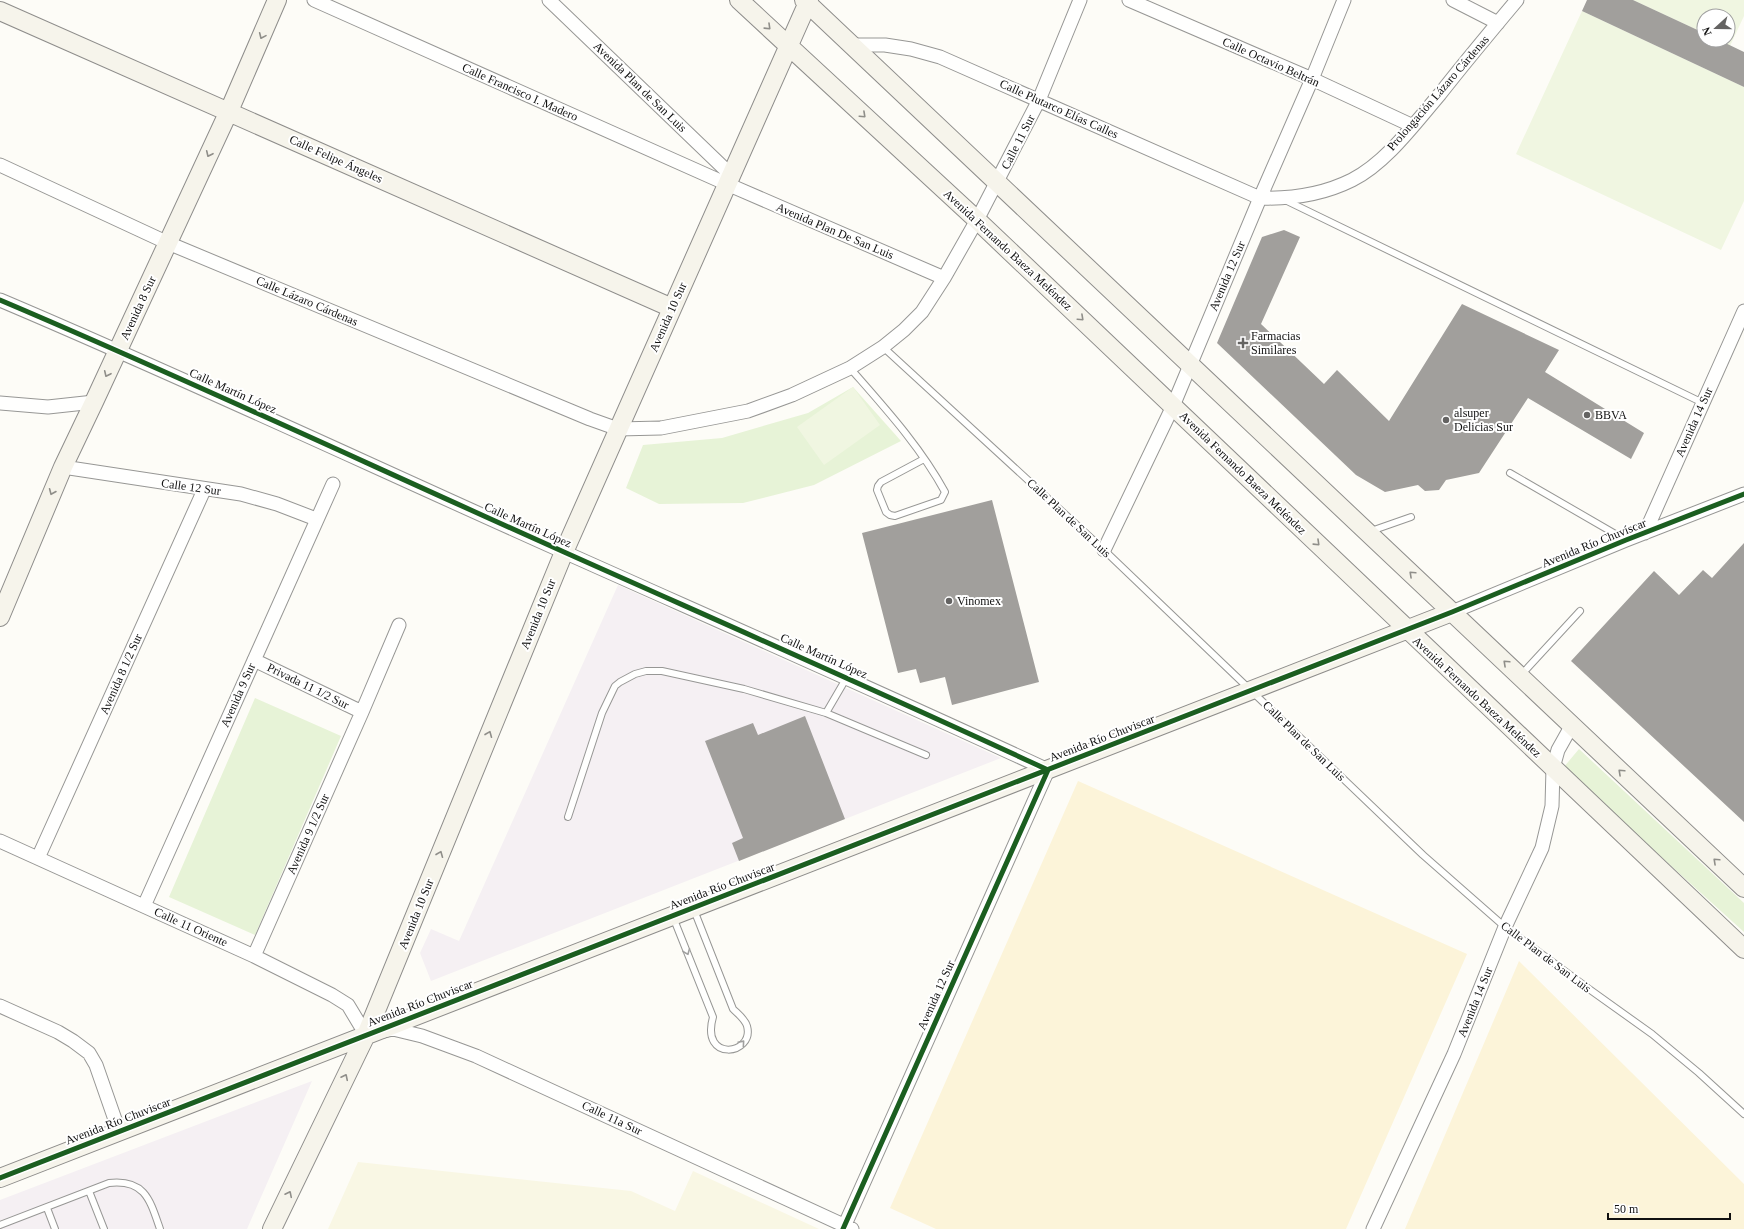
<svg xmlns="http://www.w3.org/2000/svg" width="1744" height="1229" font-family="Georgia,serif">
  <rect width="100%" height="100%" fill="#fdfcf7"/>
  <path fill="#f5f0f3" d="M618 585 1001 758 431 981 420 953 431 929 459 941Z
    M312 1081 247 1229H0V1200Z"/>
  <path fill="#f9f7e4" d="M358 1162 631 1191 675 1211 693 1171 819 1229H328Z"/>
  <path fill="#e7f3d7" d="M853 387 901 441 814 485 743 503 659 504 626 488 643 445 722 438 808 413Z
    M255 698 341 736 255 935 169 897Z
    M1579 749 1744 903V932L1563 768Z"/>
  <path fill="#fcf4d9" d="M1078 781 1467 954 1346 1229H936L890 1208Z
    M1519 961 1744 1184V1229H1405Z"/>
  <path fill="#f0f6e1" d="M1633 0H1744V16L1730 46 1719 40H1728V16H1704V33Z
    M1582 11 1744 87V201L1721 250 1516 154Z
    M853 387 880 425 824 465 797 427Z"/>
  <path fill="#a19f9c" d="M1587 0H1633L1704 33V40H1719L1744 52V87L1582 11Z
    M1284 230 1300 237 1261 324 1324 384 1337 370 1389 421 1462 304 1559 350 1545 372 1644 433 1631 459 1528 398 1479 473 1446 480 1439 490 1425 491 1418 485 1385 492 1356 475 1217 343 1262 237Z
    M992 500 1039 682 952 705 945 677 920 683 916 669 898 673 862 533Z
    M1744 543V822L1571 661 1654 571 1679 595 1703 570 1712 578Z
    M805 716 845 819 739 861 732 843 743 838 705 741 753 723 758 735Z"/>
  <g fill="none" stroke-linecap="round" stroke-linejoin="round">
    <g stroke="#979795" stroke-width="8">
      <path id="lane" d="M1285 200 1703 403
        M883 347 1104 550 1423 855 1505 927 1589 989 1652 1034 1699 1073 1744 1114
        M850 368C884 407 920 446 945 492L941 500 895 516 890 515 886 512 877 490 878 486 881 482 924 459
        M1510 473 1624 539
        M1371 531 1411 517
        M1521 675 1580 611
        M847 677 826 713 926 755
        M568 817 602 713 615 686 620 682 635 674 646 671H662L744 689 826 713
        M673 917 713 1017C700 1063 755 1055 747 1026 745 1019 738 1014 733 1009L694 910
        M89 1191 104 1229
        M47 1208 55 1229
        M0 1225 109 1183C145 1179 150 1200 160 1229"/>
    </g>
    <g stroke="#979795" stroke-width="15">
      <path id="street" d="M314 0 727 184 944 278
        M549 0 731 175
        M1129 0 1312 79 1413 126
        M1453 0 1498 23
        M852 45H885L911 49 940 57 1260 198C1291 199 1324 194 1352 180 1386 163 1415 123 1440 94 1465 62 1491 31 1517 0
        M0 165 168 243 590 419 618 429 661 428 748 411 792 395 850 368 883 347 904 330 922 312 944 278 977 220 1039 100 1080 0
        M0 300C189 380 376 468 564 552 725 624 887 695 1048 770L843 1229
        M0 403 48 407 94 402
        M63 467 241 494 277 504 316 519
        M1645 533 1744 311
        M1104 550 1173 406 1260 198 1312 79 1344 0
        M1452 612 1626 540 1744 494
        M254 660 362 712
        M0 841 254 956 332 995 348 1005 366 1035 393 1029 422 1036 476 1056 852 1229
        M38 858 204 490
        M144 906 333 484
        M254 956 362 712 399 625
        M0 1006 58 1032 73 1041 89 1053 96 1065 119 1131
        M1373 1229 1454 1054 1505 927 1542 848 1552 806 1553 768 1558 750 1572 725"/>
    </g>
    <g stroke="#8e8d8b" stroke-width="20">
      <path id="secondary" d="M739 0 977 220 1744 949
        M804 0 1744 888
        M0 11 672 308
        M0 617 63 467 94 402 229 111 277 0
        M0 1178 1452 612
        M272 1229 366 1035 564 552 809 0"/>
    </g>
    <use href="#lane" stroke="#fffffe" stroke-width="6"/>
    <use href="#street" stroke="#fffffe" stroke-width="13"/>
    <use href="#secondary" stroke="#f6f4eb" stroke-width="18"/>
    <g stroke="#fff" stroke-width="8">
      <path id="cycleway" d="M0 300C189 380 376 468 564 552 725 624 887 695 1048 770L843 1229
        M0 1178 1452 612 1626 540 1744 494"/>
    </g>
    <use href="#cycleway" stroke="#1b5e20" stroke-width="5"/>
  </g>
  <defs><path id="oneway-chevron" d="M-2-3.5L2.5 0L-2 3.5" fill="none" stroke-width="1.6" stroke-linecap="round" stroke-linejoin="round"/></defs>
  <g stroke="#8f8e89">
    <use href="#oneway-chevron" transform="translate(768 27) rotate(44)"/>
    <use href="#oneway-chevron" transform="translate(262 36) rotate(114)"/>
    <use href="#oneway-chevron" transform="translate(863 115) rotate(43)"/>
    <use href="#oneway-chevron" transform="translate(209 154) rotate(115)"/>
    <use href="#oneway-chevron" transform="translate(1081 318) rotate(43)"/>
    <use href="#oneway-chevron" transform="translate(107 374) rotate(115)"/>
    <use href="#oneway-chevron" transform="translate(52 492) rotate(113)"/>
    <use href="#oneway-chevron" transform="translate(1317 543) rotate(44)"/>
    <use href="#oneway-chevron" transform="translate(1412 574) rotate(-137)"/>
    <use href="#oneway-chevron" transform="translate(1506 663) rotate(-137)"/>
    <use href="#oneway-chevron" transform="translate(489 734) rotate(-68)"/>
    <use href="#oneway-chevron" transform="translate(1621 772) rotate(-137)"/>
    <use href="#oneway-chevron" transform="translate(440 854) rotate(-68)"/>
    <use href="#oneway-chevron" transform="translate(1716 861) rotate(-137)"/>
    <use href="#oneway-chevron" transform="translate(345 1077) rotate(-64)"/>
    <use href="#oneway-chevron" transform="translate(289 1194) rotate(-64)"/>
  </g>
  <g stroke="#a0a09f">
    <use href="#oneway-chevron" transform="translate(687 952) rotate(68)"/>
    <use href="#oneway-chevron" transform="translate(742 1043) rotate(-49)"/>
  </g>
  <g fill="#646362" stroke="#fff" stroke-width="1.5">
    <path d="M1241 337h4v4h4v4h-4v4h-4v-4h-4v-4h4z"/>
    <circle cx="1587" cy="415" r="4"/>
    <circle cx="1446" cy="420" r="4"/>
    <circle cx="949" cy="601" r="4"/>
  </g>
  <g text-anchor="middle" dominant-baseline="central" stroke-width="4" stroke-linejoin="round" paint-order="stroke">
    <g font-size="12" fill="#111" stroke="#fff">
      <text transform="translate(1271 62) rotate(24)">Calle Octavio Beltrán</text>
      <text transform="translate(640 87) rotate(44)">Avenida Plan de San Luis</text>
      <text transform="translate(520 92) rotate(24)">Calle Francisco I. Madero</text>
      <text transform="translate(1438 93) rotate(-49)">Prolongación Lázaro Cárdenas</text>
      <text transform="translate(1059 109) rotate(24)">Calle Plutarco Elías Calles</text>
      <text transform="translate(1018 142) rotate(-63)">Calle 11 Sur</text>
      <text transform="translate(336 159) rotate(24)">Calle Felipe Ángeles</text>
      <text transform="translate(835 231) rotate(23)">Avenida Plan De San Luis</text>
      <text transform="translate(1008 250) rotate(43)">Avenida Fernando Baeza Meléndez</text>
      <text transform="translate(1227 276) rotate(-67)">Avenida 12 Sur</text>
      <text transform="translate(307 301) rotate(23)">Calle Lázaro Cárdenas</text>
      <text transform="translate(138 308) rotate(-65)">Avenida 8 Sur</text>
      <text transform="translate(668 317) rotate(-66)">Avenida 10 Sur</text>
      <text transform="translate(233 391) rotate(24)">Calle Martín López</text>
      <text transform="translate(1694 422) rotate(-66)">Avenida 14 Sur</text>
      <text transform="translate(1243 473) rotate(44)">Avenida Fernando Baeza Meléndez</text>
      <text transform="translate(191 487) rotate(8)">Calle 12 Sur</text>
      <text transform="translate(1069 518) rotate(43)">Calle Plan de San Luis</text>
      <text transform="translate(528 525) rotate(24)">Calle Martín López</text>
      <text transform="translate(1594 543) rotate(-22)">Avenida Río Chuvíscar</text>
      <text transform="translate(538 614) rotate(-68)">Avenida 10 Sur</text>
      <text transform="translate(824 656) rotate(24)">Calle Martín López</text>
      <text transform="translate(121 674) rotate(-66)">Avenida 8 1/2 Sur</text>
      <text transform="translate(308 686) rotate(26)">Privada 11 1/2 Sur</text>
      <text transform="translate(238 695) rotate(-66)">Avenida 9 Sur</text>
      <text transform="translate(1477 697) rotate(43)">Avenida Fernando Baeza Meléndez</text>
      <text transform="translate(1102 738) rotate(-21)">Avenida Río Chuviscar</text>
      <text transform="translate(1304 741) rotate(44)">Calle Plan de San Luis</text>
      <text transform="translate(308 834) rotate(-66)">Avenida 9 1/2 Sur</text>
      <text transform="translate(722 886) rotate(-21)">Avenida Río Chuviscar</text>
      <text transform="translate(416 914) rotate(-68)">Avenida 10 Sur</text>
      <text transform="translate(191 927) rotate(24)">Calle 11 Oriente</text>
      <text transform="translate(1546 957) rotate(37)">Calle Plan de San Luis</text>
      <text transform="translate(936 995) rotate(-66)">Avenida 12 Sur</text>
      <text transform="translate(1475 1002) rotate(-68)">Avenida 14 Sur</text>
      <text transform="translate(420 1003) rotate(-21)">Avenida Río Chuviscar</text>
      <text transform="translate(612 1118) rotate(25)">Calle 11a Sur</text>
      <text transform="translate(118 1121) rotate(-21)">Avenida Río Chuviscar</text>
    </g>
    <g font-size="12" fill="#111" stroke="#fff" text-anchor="start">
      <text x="1251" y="336">Farmacias<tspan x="1251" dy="14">Similares</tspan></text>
      <text x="1454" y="413">alsuper<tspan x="1454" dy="14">Delicias Sur</tspan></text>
      <text x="1595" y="415">BBVA</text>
      <text x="957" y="601">Vinomex</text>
    </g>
  </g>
  <g transform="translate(1716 28) rotate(249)"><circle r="19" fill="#ffffff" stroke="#a0a0a0"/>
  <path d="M0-3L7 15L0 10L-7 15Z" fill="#646362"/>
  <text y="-6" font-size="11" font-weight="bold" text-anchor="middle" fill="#111111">N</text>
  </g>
  <path d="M1608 1213v6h122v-6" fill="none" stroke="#111111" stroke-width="2"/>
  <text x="1614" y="1213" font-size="12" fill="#111111" stroke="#ffffff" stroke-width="3" paint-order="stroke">50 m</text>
</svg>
